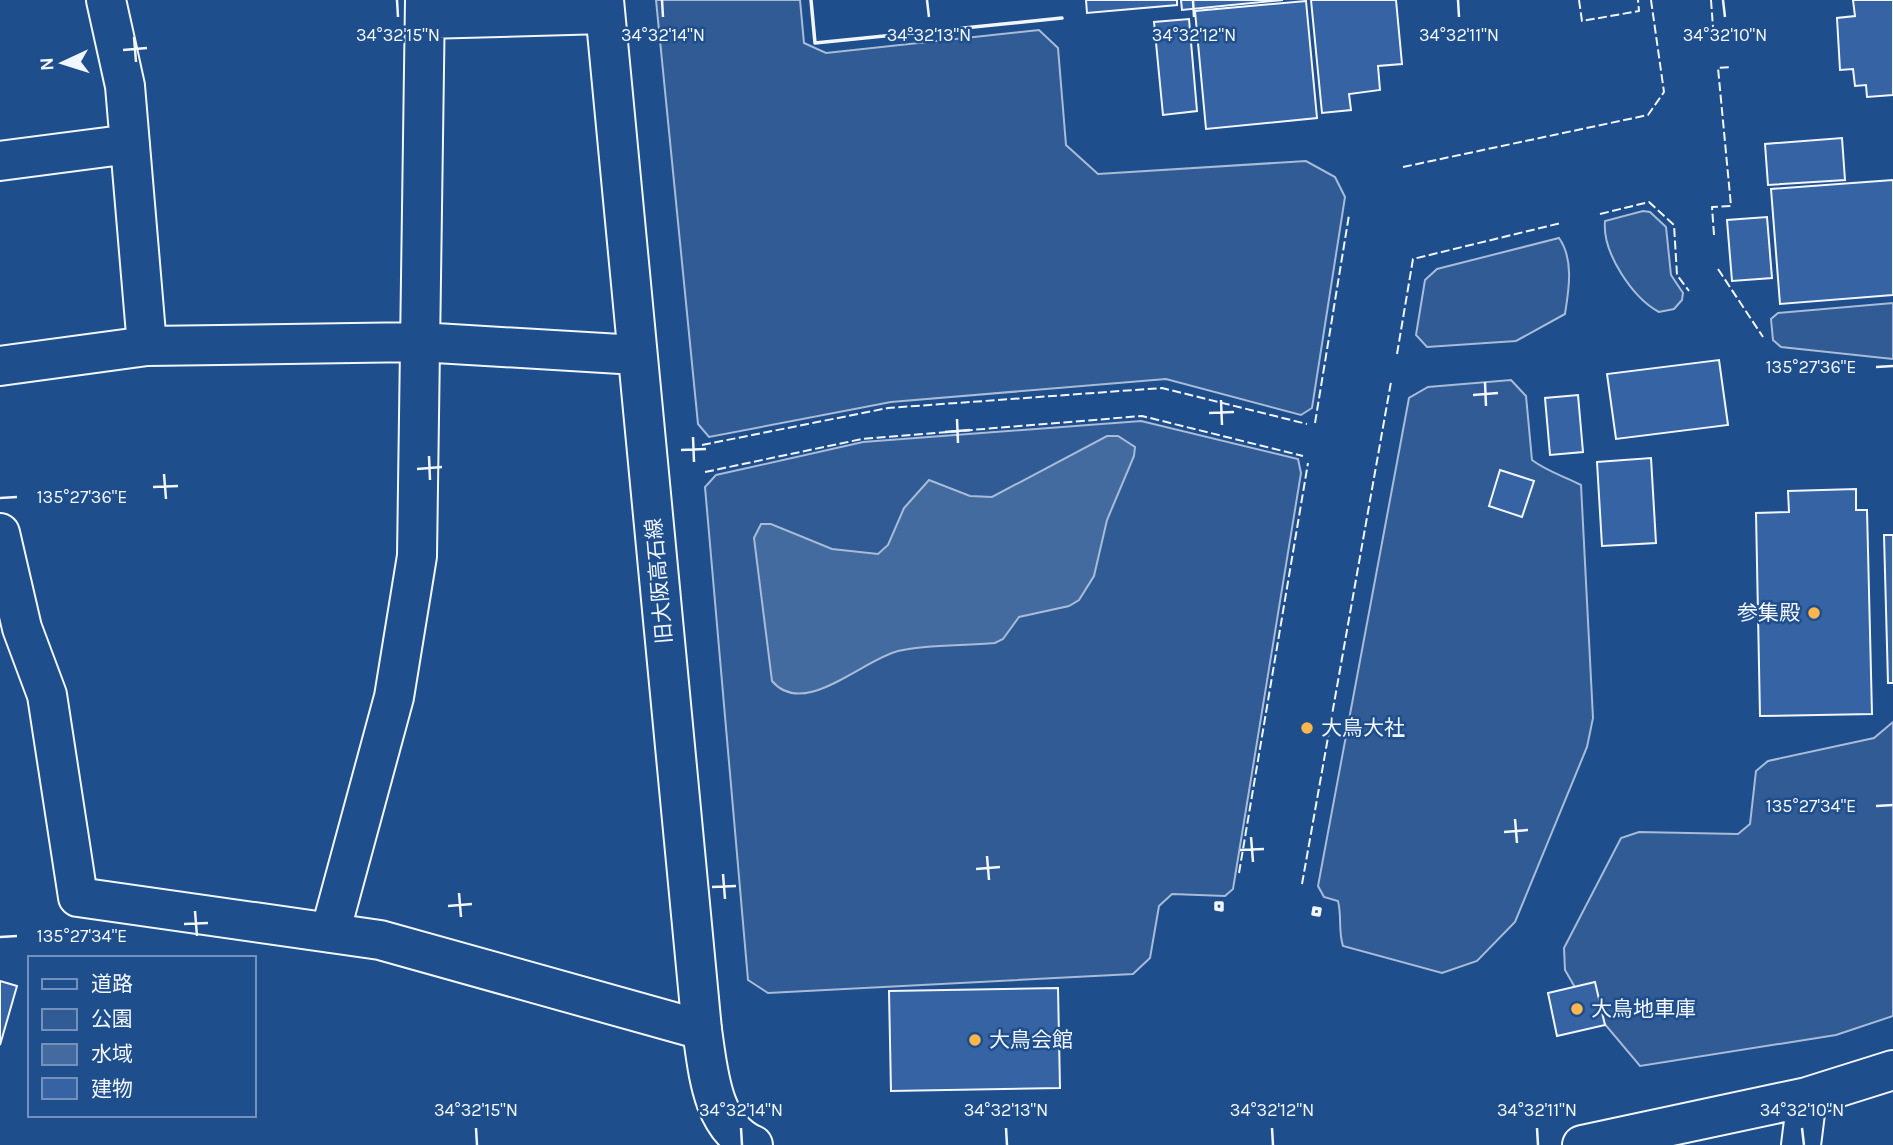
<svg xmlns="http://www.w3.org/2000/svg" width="1893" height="1145" font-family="Karla,'Noto Sans JP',sans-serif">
  <rect width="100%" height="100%" fill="#1f4e8c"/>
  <path fill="#305b95" stroke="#a8bbd7" stroke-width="2" d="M656 0H800L804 43 826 53 1039 30 1058 48 1066 145 1098 174 1306 161 1335 177 1345 197 1312 408 1301 415 1166 379 891 402 709 437 698 424Z
    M1643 211 1650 212 1666 227 1671 275 1683 293 1682 300 1674 309 1659 312C1633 298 1602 253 1605 221Z
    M1559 238C1574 259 1569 289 1565 314L1516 341 1427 347 1416 335 1425 280 1437 269Z
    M1893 303V359L1781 347 1773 340 1771 319 1778 313Z
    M1511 380 1526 396 1532 460C1548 472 1564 476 1581 485L1593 718 1587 747 1515 922 1477 961 1442 973 1343 946C1338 930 1342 917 1338 901L1324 897 1318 886 1409 398 1428 387Z
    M1141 421 1298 459 1301 473 1233 889 1225 896 1172 894 1159 906 1150 958 1133 974 768 993 748 980 705 487 716 475 863 442Z
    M1893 722V1016L1836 1035 1640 1066 1577 991 1565 970 1564 948 1621 838 1639 832 1738 834 1750 824 1756 771 1768 761 1874 738Z"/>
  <path fill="#446ba0" stroke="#a8bbd7" stroke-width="2" d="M1107 436H1118L1135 447 1134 456 1107 520 1094 576 1079 600 1069 606 1019 617 1003 639 995 643C963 646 928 644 898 651 862 660 804 719 772 681L754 538 761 524H771L832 549 878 554 888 545 904 508 929 480 970 496 992 497Z"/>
  <path fill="#3563a3" stroke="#f2f6ff" stroke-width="2" d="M1086 0H1177V5L1087 13Z
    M1181 0H1283L1182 10Z
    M1311 0H1396L1402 64 1378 66 1380 90 1349 94 1351 110 1322 113Z
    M1853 0H1893V95L1867 97 1866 85 1855 86 1853 69 1840 70 1837 18 1855 16Z
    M1306 1 1317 118 1206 129 1195 11Z
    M1189 19 1197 111 1163 115 1154 22Z
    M1842 138 1845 180 1768 185 1765 144Z
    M1893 180V295L1780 304 1771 189Z
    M1767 217 1772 278 1732 281 1727 220Z
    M1719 360 1728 425 1616 439 1607 374Z
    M1578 395 1583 452 1550 455 1545 398Z
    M1651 458 1656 543 1602 546 1597 462Z
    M1500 470 1534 481 1522 517 1489 506Z
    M1856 489V510H1867L1872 714 1760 716 1756 513 1789 512 1788 491Z
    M1884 535H1893V683H1888Z
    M0 981 17 986 0 1045Z
    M1595 982 1605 1025 1557 1036 1548 993Z
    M1058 988 1060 1088 891 1091 889 991Z"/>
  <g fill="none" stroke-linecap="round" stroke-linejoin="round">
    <g stroke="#f2f6ff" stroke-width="42">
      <path id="minor" d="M106 0 125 86 147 346
        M425 19 605 14
        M0 161 130 144
        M0 366 147 346 419 342 637 355
        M0 533 22 628 47 695 78 897 380 940 702 1030
        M330 933 394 697 417 556 425 0
        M1582 1145 1807 1097 1893 1070
        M1801 1145 1807 1097"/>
    </g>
    <g stroke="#f2f6ff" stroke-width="42">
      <path id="major" d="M604 0 702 1030C708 1069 711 1127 753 1145"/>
    </g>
    <use href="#minor" stroke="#1f4e8c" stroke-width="38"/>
    <use href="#major" stroke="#1f4e8c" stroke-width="38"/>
    <path stroke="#f2f6ff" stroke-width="2" stroke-dasharray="9 3.5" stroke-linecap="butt" d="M1579 0 1582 21 1639 11 1638 0
      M1711 0 1714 41 1728 40
      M1403 167 1648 115 1664 92 1651 0
      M1600 214 1649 202 1674 225 1677 275 1689 291
      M1714 235 1712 207 1731 206 1718 68 1732 67
      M1718 269 1763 337
      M1397 354 1413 259 1561 223
      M1315 423 1349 215
      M702 445 888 408 1162 388 1307 424
      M705 472 862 439 1142 416 1303 456
      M1239 873 1308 463
      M1302 884 1391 382"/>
    <path stroke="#f2f6ff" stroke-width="3.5" d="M811 0 815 43 1062 18
      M1216 903H1222V910L1216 909Z
      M1314 908 1320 909 1319 915 1313 914Z"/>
  </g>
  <path fill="none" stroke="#f2f6ff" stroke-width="2.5" d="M397 0 398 17M662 0 663 17M927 0 929 17M1193 0 1194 17M1458 0 1459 17M1723 0 1725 17M134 37 136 62M123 50 147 48M1876 367 1893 366M1485 382 1486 406M1473 395 1498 393M1221 400 1222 425M1209 413 1234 412M957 419 958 443M945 432 970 430M693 437 694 462M681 450 706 449M429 456 430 480M417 469 442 467M164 474 166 499M153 487 178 486M0 498 17 497M1876 806 1893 805M1515 819 1517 843M1504 832 1528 830M1251 837 1253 862M1240 850 1264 849M987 856 989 880M976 869 1000 867M723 874 725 899M712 887 736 886M459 893 461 917M448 906 472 904M195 911 197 936M184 924 208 923M0 937 17 936M476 1128 477 1145M741 1128 742 1145M1006 1128 1007 1145M1272 1128 1273 1145M1537 1128 1538 1145M1802 1128 1804 1145"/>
  <g fill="#ffb74d" stroke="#1f4e8c" stroke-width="2.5">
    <circle cx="1814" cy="613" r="7"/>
    <circle cx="1307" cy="728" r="7"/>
    <circle cx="1577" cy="1009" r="7"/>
    <circle cx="975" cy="1040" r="7"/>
  </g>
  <g text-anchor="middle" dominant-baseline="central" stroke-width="5" stroke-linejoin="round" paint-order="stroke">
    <g font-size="21" fill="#f2f6ff" stroke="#1f4e8c">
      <text transform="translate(659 581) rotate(-95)">旧大阪高石線</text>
    </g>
    <g font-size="21" fill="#f2f6ff" stroke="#1f4e8c" text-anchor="start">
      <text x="1800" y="613" text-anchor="end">参集殿</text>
      <text x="1321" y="728">大鳥大社</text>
      <text x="1591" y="1009">大鳥地車庫</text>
      <text x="989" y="1040">大鳥会館</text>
    </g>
  </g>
  <g font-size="18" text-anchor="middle" fill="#f2f6ff" stroke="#1f4e8c" stroke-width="5" stroke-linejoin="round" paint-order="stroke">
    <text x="398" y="41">34°32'15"N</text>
    <text x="663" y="41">34°32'14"N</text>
    <text x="929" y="41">34°32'13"N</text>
    <text x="1194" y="41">34°32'12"N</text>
    <text x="1459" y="41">34°32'11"N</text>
    <text x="1725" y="41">34°32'10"N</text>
    <text x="1811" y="373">135°27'36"E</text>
    <text x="82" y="503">135°27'36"E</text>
    <text x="1811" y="812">135°27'34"E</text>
    <text x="82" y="942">135°27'34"E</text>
    <text x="476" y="1116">34°32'15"N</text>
    <text x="741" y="1116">34°32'14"N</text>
    <text x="1006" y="1116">34°32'13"N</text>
    <text x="1272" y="1116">34°32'12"N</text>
    <text x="1537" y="1116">34°32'11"N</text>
    <text x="1802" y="1116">34°32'10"N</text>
  </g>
  <rect x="28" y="956" width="228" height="161" fill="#1f4e8c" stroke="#7391ba" stroke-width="2"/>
  <rect x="42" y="979" width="35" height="10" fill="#1f4e8c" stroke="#7391ba" stroke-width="2"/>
  <text x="91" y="991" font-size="21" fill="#f2f6ff">道路</text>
  <rect x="42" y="1009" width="35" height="21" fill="#305b95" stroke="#7391ba" stroke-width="2"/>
  <text x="91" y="1026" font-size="21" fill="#f2f6ff">公園</text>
  <rect x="42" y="1044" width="35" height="21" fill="#446ba0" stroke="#7391ba" stroke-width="2"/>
  <text x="91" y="1061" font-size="21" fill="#f2f6ff">水域</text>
  <rect x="42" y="1078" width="35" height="21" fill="#3563a3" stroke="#7391ba" stroke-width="2"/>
  <text x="91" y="1096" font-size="21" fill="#f2f6ff">建物</text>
  <g transform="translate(63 63) rotate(266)" stroke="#1f4e8c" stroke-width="5" paint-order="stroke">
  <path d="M0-5L12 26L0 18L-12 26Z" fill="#f2f6ff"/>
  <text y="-10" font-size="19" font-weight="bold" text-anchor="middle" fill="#f2f6ff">N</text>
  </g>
</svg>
